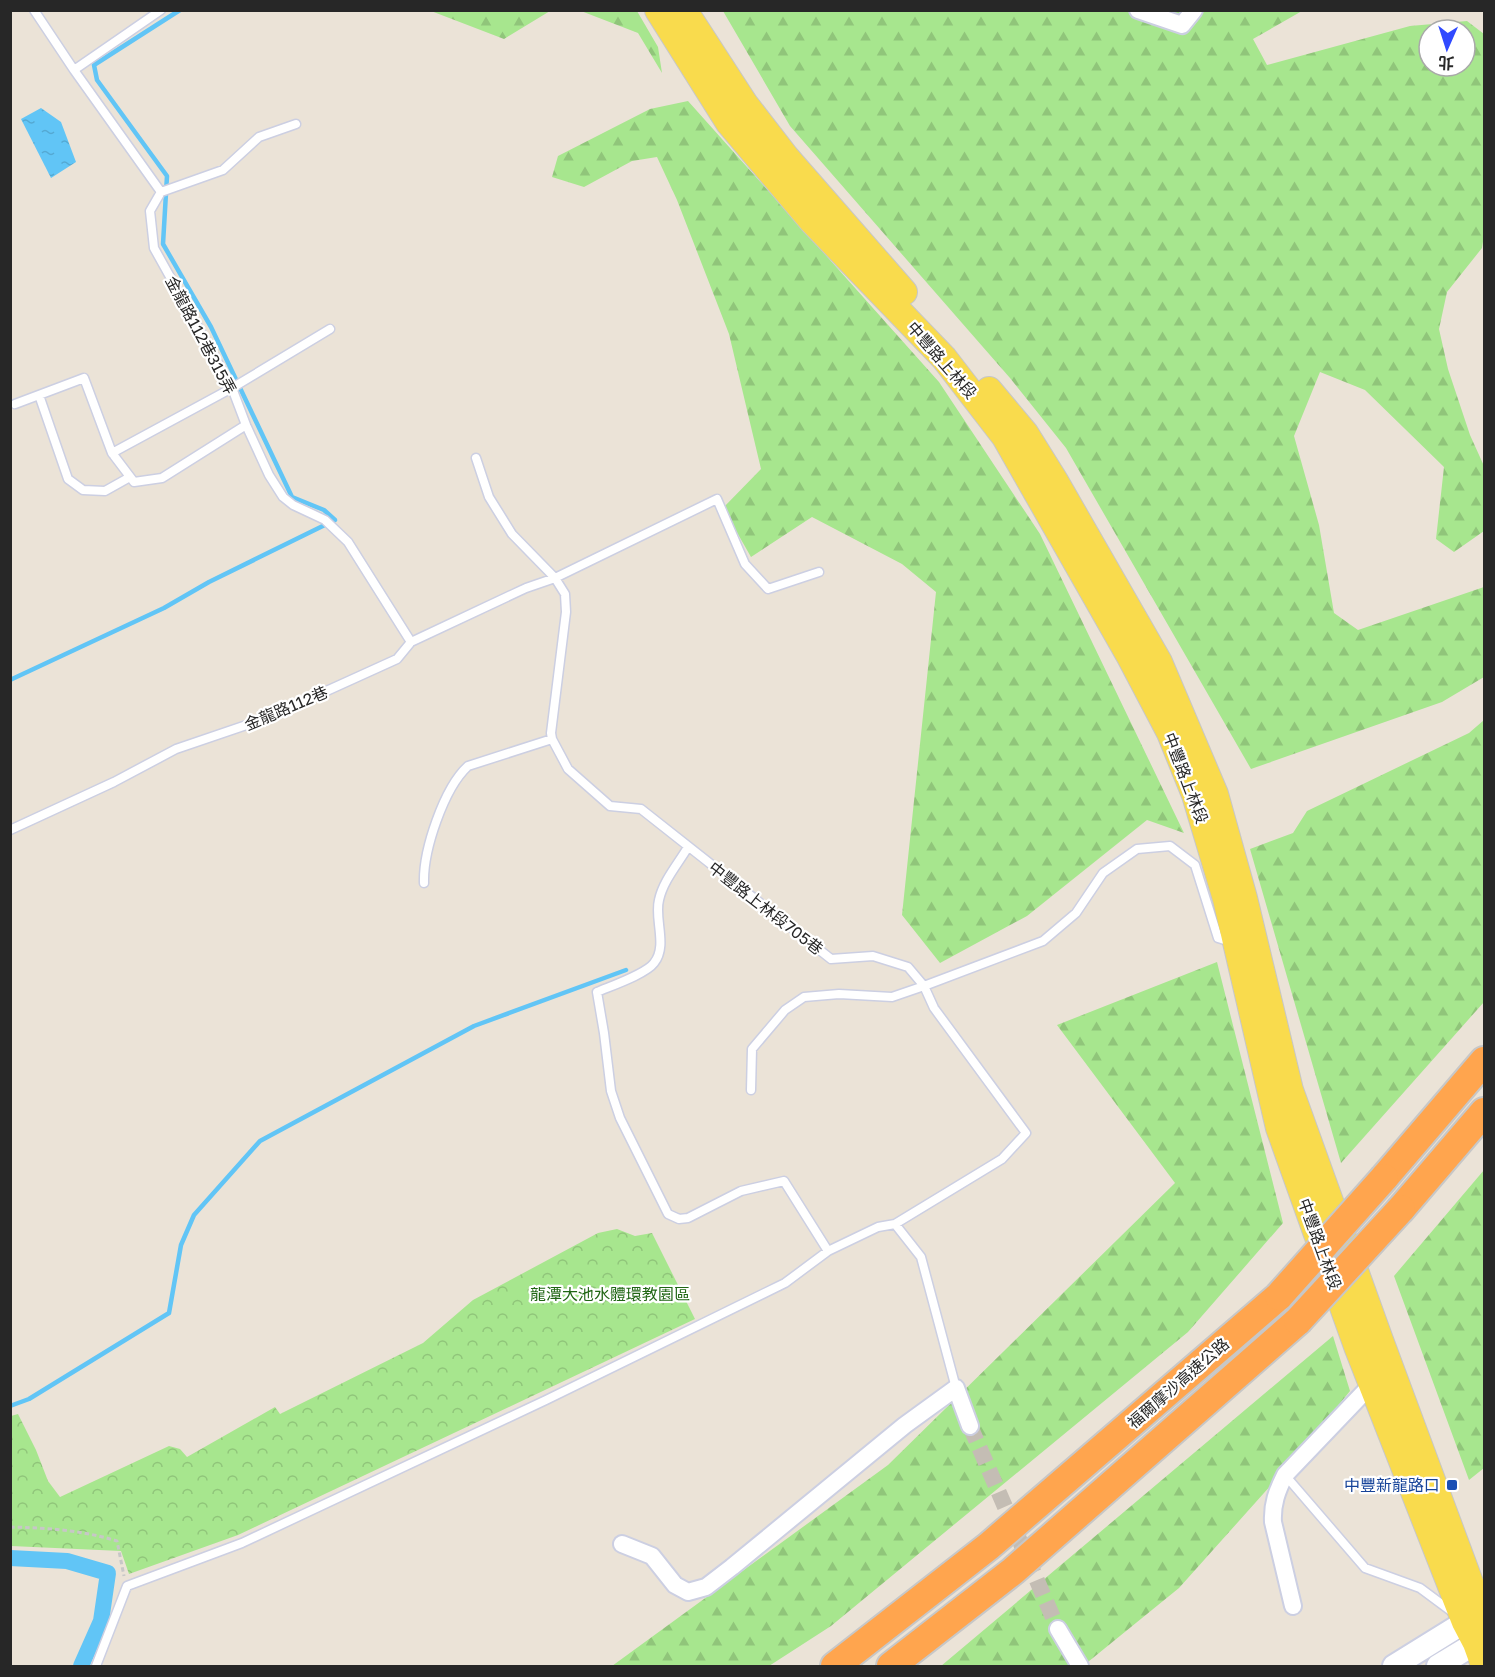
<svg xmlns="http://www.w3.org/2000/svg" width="1495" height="1677" font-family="'Golos Text','Noto Sans TC',sans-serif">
  <defs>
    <pattern id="forest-firs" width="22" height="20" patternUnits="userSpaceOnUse" patternTransform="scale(1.5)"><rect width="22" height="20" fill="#a7e68e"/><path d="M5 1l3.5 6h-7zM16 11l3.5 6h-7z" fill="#90c57a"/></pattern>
    <pattern id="park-crowns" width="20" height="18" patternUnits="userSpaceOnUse" patternTransform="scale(1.5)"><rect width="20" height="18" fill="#a7e68e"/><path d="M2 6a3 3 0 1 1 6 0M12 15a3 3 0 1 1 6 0" fill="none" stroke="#90c57a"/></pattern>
    <pattern id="water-ripples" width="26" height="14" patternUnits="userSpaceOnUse" patternTransform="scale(1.5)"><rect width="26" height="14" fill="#61c5f6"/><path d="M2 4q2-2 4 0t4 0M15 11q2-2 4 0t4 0" fill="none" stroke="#54a9d3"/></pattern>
  </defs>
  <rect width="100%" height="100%" fill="#ebe3d7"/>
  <path fill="url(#forest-firs)" fill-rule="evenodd" d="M431 11H550L504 39Z
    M581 11H637L658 47 662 73 638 33Z
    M723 11H1302L1253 39 1267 65 1410 26 1467 21 1484 34V235L1482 248 1447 292 1439 329 1448 369 1470 435 1484 466V531L1454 552 1436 539 1444 467 1365 390 1320 372 1294 436 1319 525 1334 613 1358 630 1484 587V677L1442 702 1251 769 1066 448 1010 378 790 126ZM1429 30H1465V66H1429Z
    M688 101 939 382 1040 534 1184 833 1147 820 1027 916 940 963 902 915 936 592 902 564 812 517 751 557 723 508 761 469 729 334 677 200 657 157 632 161 584 187 552 177 558 156 650 109Z
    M1484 720V1002L1341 1163 1250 849 1293 833 1307 811 1469 733Z
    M1217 962 1283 1223 1188 1332 831 1626 769 1666H612L888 1465 1175 1183 1057 1025Z
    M1484 1170V1468L1469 1480 1394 1276Z
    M1333 1336 1350 1391 1298 1455 1179 1588 1083 1666H941Z"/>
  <path fill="url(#park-crowns)" d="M617 1229 635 1236 652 1233 695 1319 238 1535 129 1574 121 1551 11 1546V1416L18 1414 36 1450 48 1481 60 1497 169 1446 180 1449 187 1457 275 1407 280 1414 423 1343 473 1300 598 1233Z"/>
  <path fill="url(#water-ripples)" d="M41 108 61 122 76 162 51 178 21 119Z"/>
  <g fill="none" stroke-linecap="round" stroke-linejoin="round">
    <path stroke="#61c5f6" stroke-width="4.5" d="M10 680 164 608 209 582 335 520 324 510 292 497 211 327 163 244 167 176 97 80 94 65 180 10
      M10 1406 29 1399 169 1313 181 1245 194 1215 260 1141 474 1026 626 970"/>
    <path stroke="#61c5f6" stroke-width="16" d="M10 1558 67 1561 108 1573 101 1621 81 1666"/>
    <path stroke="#c4bdb4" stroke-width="16" stroke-dasharray="16 8" stroke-linecap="butt" d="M970 1426 1058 1629"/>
    <g stroke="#cccfe2" stroke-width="11">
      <path id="lane" d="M34 10 74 70 161 192 150 211 154 248 232 388 246 425 269 475 283 497 293 505 325 520 348 542 411 642
        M74 70 161 10
        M161 192 223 170 259 137 296 124
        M39 395 68 479 83 490 105 491 130 477
        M15 404 84 378 112 453
        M246 425 162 478 134 482 112 453 232 388 330 329
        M476 458 489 497 512 534 555 578 717 499 745 564 768 589 819 572
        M10 830 114 782 176 749 267 718 397 659 411 642 526 588 555 578 565 594 566 612 551 733 552 739 568 769 610 806 641 809 831 959 873 956 908 967 924 986 1043 941 1076 913 1103 873 1137 849 1170 846 1195 865 1218 938 1231 942
        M688 847C678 864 663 881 659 900 654 919 668 946 654 963 646 974 611 986 597 992L604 1033 611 1091 620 1118 668 1214 679 1219 688 1218 741 1191 784 1181 828 1251
        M424 883C423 850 444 788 468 766L552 739
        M895 1224 921 1257 956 1388
        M1285 1475 1365 1568 1420 1588 1455 1614
        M96 1666 127 1586 242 1543 546 1400 785 1283 828 1251 878 1227 895 1224 1002 1159 1026 1133 934 1008 924 986 892 997 839 994 804 997 785 1010 752 1049 751 1090"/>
    </g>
    <g stroke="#cccfe2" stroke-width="20">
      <path id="street" d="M1138 10 1182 25 1194 10
        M622 1544 652 1556 675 1585 688 1592 706 1587 732 1567 905 1425 956 1388 970 1426
        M1293 1606 1273 1522C1272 1504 1277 1491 1285 1475L1372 1384
        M1058 1629 1080 1666"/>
    </g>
    <g stroke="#cccfe2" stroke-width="26">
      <path id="secondary" d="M1394 1666 1465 1622 1484 1619 1476 1643 1438 1666"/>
    </g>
    <g stroke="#c7c7c7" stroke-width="28">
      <path id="primary" d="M658 10 729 123 812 221 944 358 1005 437 1129 655 1170 733 1195 795 1226 899 1279 1128 1358 1349 1465 1622 1476 1643 1484 1665
        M684 10 745 104 786 157 904 292
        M989 390 1025 433 1055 481 1159 662 1215 794 1244 898 1290 1090 1380 1340 1484 1620"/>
    </g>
    <g stroke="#c7c7c7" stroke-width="32">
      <path id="highway" d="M1384 1178 1484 1061
        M1401 1209 1484 1112
        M835 1666 989 1546 1279 1296
        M891 1666 1013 1571 1298 1321"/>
    </g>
    <path stroke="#c7c7c7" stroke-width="3" stroke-dasharray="4.5 3" stroke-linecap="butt" d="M10 1527C48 1528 81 1530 117 1541L124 1576"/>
    <use href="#lane" stroke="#fff" stroke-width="8"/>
    <use href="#street" stroke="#fff" stroke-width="16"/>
    <use href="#secondary" stroke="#fff" stroke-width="22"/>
    <use href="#primary" stroke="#f9db4d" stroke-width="26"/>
    <use href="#highway" stroke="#ffa54e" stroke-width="28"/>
    <g stroke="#c7c7c7" stroke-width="32" stroke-linecap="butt">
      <path id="highway-bridge" d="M1279 1296 1384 1178
        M1298 1321 1401 1209"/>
    </g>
    <use href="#highway-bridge" stroke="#ffa54e" stroke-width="28"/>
  </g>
  <rect fill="#1a4fb4" stroke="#fff" stroke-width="2" x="1446" y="1479" width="12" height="12" rx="3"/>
  <g text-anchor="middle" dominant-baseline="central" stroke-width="4.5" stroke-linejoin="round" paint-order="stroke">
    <g font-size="16" fill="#272727" stroke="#fff">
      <text transform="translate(201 335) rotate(62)">金龍路112巷315弄</text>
      <text transform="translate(942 360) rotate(49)">中豐路上林段</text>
      <text transform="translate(286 708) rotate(-23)">金龍路112巷</text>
      <text transform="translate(1186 778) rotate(69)">中豐路上林段</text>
      <text transform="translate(766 908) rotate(38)">中豐路上林段705巷</text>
      <text transform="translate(1320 1244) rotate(70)">中豐路上林段</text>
      <text transform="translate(1178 1383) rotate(-41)">福爾摩沙高速公路</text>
    </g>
    <g font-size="16" fill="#206614" stroke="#fff">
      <text x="610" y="1294">龍潭大池水體環教園區</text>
    </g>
    <g font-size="16" fill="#164399" stroke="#fff" text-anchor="end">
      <text x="1440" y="1485">中豐新龍路口</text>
    </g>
  </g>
  <rect width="1495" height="1677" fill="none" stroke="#272727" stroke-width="24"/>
  <g transform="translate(1447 48) rotate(183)"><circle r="28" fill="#ffffff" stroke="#a9a9a9" stroke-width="1.5"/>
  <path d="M0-4.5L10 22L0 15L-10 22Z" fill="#304aff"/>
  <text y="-9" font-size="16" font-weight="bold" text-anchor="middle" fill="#272727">北</text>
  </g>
</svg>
